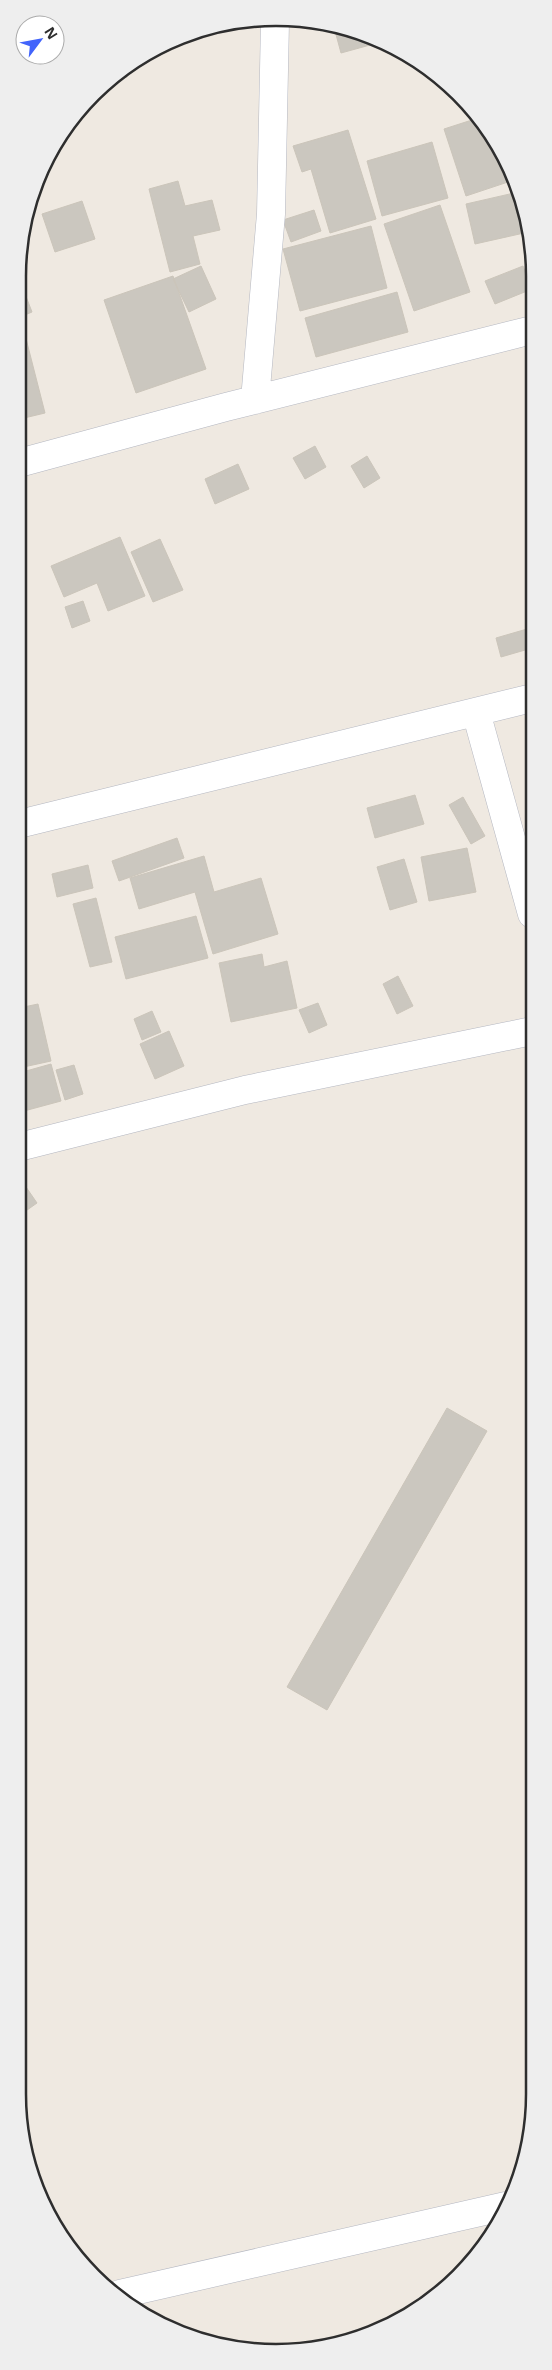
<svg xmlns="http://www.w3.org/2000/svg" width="552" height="2370" font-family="'Noto Sans',sans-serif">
  <rect width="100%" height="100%" fill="#efe9e1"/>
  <path fill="#cbc7bf" stroke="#cbc5ba" d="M334 27 381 42 341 53Z
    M125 68 127 77 111 80 119 71Z
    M473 113 508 162 514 180 466 196 444 129 475 119Z
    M348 130 376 219 330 233 311 169 302 172 293 146Z
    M432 142 448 198 382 216 367 161Z
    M178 181 185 206 212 200 220 230 193 236 200 264 170 272 149 189Z
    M514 193 524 233 475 244 466 204Z
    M82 201 95 239 55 252 42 214Z
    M440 205 470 292 414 311 384 224Z
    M314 210 321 231 291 242 283 220Z
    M371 226 387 288 300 311 283 249Z
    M201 266 216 299 189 312 173 279Z
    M523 266 532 289 495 304 485 281Z
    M173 276 206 369 136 393 104 300Z
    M20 281 32 312 20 317Z
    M397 292 408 332 316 357 305 318Z
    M20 323H22L45 413 20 419Z
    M315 446 326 467 305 479 293 458Z
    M367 456 380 478 364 488 351 466Z
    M238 464 249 489 215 504 205 479Z
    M120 537 145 596 108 611 97 583 64 597 51 566Z
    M160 539 183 590 153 602 131 552Z
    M83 601 90 621 72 628 65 607Z
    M527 629 532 648 501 657 496 638Z
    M19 748 25 766 19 768Z
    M415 795 424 824 375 838 367 808Z
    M463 797 485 836 471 844 449 805Z
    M177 838 184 858 119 881 112 861Z
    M467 848 476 892 429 901 421 857Z
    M204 856 214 892 261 878 278 934 213 954 195 892 139 909 130 878Z
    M404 859 417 902 390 910 377 867Z
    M88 865 93 888 57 897 52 874Z
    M96 898 112 962 90 967 73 904Z
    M196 916 208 958 126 979 115 937Z
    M262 954 264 967 287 961 297 1008 231 1022 219 963Z
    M398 976 413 1006 397 1014 383 984Z
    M318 1003 327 1025 309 1033 299 1010Z
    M38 1004 51 1061 19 1068V1008Z
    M152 1011 161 1032 142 1040 134 1019Z
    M169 1031 184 1066 155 1079 140 1044Z
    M51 1064 61 1101 24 1111 19 1092V1073Z
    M74 1065 83 1094 65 1100 56 1070Z
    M26 1187 37 1203 20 1215 19 1192Z
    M447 1408 487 1431 327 1710 287 1687Z"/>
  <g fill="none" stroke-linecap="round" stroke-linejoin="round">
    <g stroke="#b4b7c1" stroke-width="29">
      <path id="minor" d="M255 400 271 214 275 22
        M19 463 226 407 532 330
        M476 712 532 914
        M19 824 532 698
        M19 1147 245 1090 532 1031
        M120 2294 506 2206"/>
    </g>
    <use href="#minor" stroke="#fff" stroke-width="28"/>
  </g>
  <path d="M0 0H552V2370H0ZM276 26H276A250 250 0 0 1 526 276V2094A250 250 0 0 1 276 2344H276A250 250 0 0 1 26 2094V276A250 250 0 0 1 276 26Z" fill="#eee" fill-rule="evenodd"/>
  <path fill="none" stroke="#2e2e2e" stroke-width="2.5" d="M276 26H276A250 250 0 0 1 526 276V2094A250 250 0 0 1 276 2344H276A250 250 0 0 1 26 2094V276A250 250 0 0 1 276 26Z"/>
  <g transform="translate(40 40) rotate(58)"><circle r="24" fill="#ffffff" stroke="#ababab"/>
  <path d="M0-4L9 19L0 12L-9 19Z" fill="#4264fb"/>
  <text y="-8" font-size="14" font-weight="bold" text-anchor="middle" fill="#2e2e2e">N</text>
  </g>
</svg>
